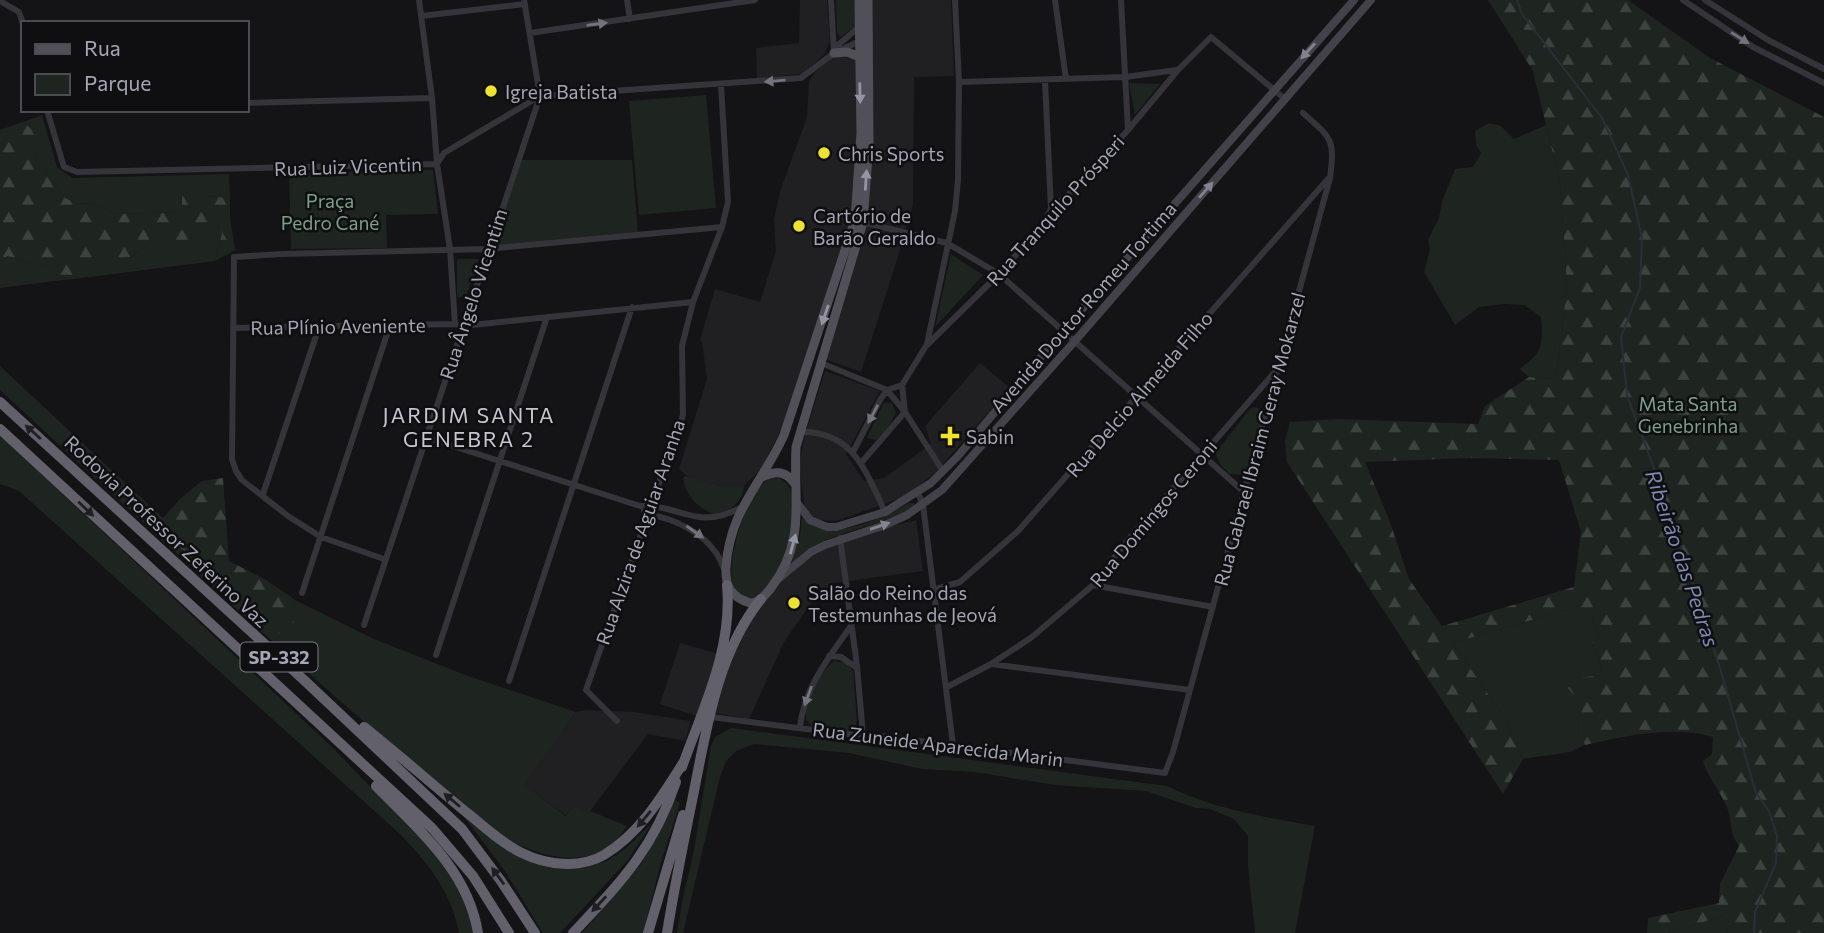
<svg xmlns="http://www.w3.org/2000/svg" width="1824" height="933" font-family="Commissioner,sans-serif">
  <defs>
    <pattern id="forest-firs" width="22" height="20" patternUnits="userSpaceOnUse" patternTransform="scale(1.75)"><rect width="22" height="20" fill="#1e2520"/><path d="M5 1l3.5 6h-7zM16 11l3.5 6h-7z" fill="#3c423e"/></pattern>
  </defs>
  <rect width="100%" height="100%" fill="#141315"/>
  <path fill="#201f22" d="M800 0H827L830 41 825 54 802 74 757 78 756 48 799 43Z
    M870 0H951L954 76 914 77 913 205 906 229 867 219Z
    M833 57H845L856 60 859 123 852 220 782 428 761 469 744 486H720L691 479 679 469 707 379 702 342 700 340 715 289 760 302 776 251 774 219 780 192 807 117 809 81 815 72Z
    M865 224 905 235 861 372 825 359Z
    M980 363 1010 388 936 472 904 497 836 521 815 520 805 509 799 464 805 435 825 371 880 391 846 454 864 481 884 478 931 444 925 426Z
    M916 520 923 571 834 583 809 606 784 642 749 719 715 713 726 663 766 595 793 568 843 538Z
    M680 643 719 654 699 717 660 704Z
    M586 710 634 712 691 721 685 741 648 734 588 814 573 808 567 816 523 785 576 712Z"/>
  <path fill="#1e2520" d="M836 0H855V26L840 38 837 32Z
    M1129 83 1160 84 1135 115Z
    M706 95 716 208 639 215 629 101Z
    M42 115 57 167 72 178 229 174 230 200C214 194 199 197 182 196V212L116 214 94 204 76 203 65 198 34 154 33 130 23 122Z
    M1489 123 1501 126 1514 139 1546 125 1560 183 1567 286 1556 379 1529 377 1519 369C1543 353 1543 346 1541 317L1525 305 1504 304 1479 307 1455 325 1424 272 1430 250 1428 240 1439 218 1442 201 1455 169 1473 167 1481 153 1476 145 1475 131Z
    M521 160H632L638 234 491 246Z
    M433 170 438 214 386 215 387 248 291 249 289 173Z
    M219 225 222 233 215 261 82 278 115 259 131 257 152 241 214 229Z
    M951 254 983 275 935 327Z
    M7 256 46 267 63 280 0 288V264Z
    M457 259H479L466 297H457Z
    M0 366 163 518V534L231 588 254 613 282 635 289 612 297 601 374 639 468 676 576 712 524 785 566 816 573 808 578 807 588 814 590 811 627 826C597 876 539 858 498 834L347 707 254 625 0 390Z
    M884 402 892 403 896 413 888 427 876 440 867 438Z
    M1255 407 1262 410V415L1247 472 1242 475 1229 474 1221 465 1215 453 1250 409Z
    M0 435 334 749 440 859 468 903 473 933H459C452 893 428 863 400 834L19 491 0 484Z
    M685 476 720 486H744C743 502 730 511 716 515 698 508 687 498 683 479Z
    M772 477C816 478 784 587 756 597 708 615 740 492 772 477Z
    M909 503H914V506C873 532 824 528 790 566L800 536 802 517C828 546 881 518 909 503Z
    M1570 609 1592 617 1599 636 1591 643 1599 657 1602 675 1576 678 1582 705 1578 732 1585 745 1570 752 1523 759 1504 717 1453 643Z
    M834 661 846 663 853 671 857 721 855 729 850 733 813 727 806 720C805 700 819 673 834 661Z
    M731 728 1167 786C1213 809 1265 817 1315 826L1295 933H1255L1248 867V836L1234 819 1210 809 1196 808 1146 791 1055 785 975 772 922 769 849 753 754 744 736 751 726 761 720 777 683 933H677L683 897 693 855 711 746 715 737Z
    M673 799 680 803 660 866 643 933H582L641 864Z
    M459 810 483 831 569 869 590 866 607 861 626 848 652 823 628 860 563 930 560 933H543L505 871Z
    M1723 916 1730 928 1726 933H1667Z"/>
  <path fill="url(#forest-firs)" fill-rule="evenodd" d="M1488 0H1628L1710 58 1824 117V933H1726L1730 928 1723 916 1667 933H1647L1648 918 1719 903 1720 884 1739 846C1728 831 1733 820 1726 805 1719 790 1708 777 1703 761L1712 754 1713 737C1671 725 1627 736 1585 745L1578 732 1582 705 1568 688 1576 678 1602 675 1599 657 1591 643 1599 636 1592 617 1578 619 1570 609 1453 643 1504 717 1523 759 1503 794 1287 462 1285 441 1290 422 1337 419 1478 424 1485 406 1529 377 1556 379 1567 286 1560 183 1533 71ZM1469 458 1559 460 1581 532 1574 587 1442 626 1409 579 1390 522 1365 462Z
    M23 122 33 130 38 144 34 154 65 198 76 203 94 204 116 214 182 212V196C199 197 214 194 230 200V218L235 250 215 261 222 233 219 225 214 229 209 238 178 247 169 239 152 241 131 257 115 259 82 278 63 280 46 267 7 256 0 264V130Z
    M223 478 229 561 266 580 297 601 289 612 294 622 286 626 282 636 254 613 231 588 163 534V518L181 498 202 481Z"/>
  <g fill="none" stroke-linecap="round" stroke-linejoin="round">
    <path stroke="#2a2e38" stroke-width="2" d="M1517 0 1522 14 1602 118 1628 175 1642 238 1640 288 1621 337 1627 395 1671 515 1720 668 1756 793 1769 811 1777 836 1776 863 1755 912 1754 933"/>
    <path stroke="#35343a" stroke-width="6" d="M419 0 432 98 437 164 450 249 455 324
      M627 0 630 19
      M831 0 834 53
      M1055 0 1066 79
      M1121 0 1128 130
      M1683 0 1753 47 1824 83
      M1705 0 1768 40 1824 69
      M0 1 19 12 23 24
      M421 16 525 4
      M530 33 755 0
      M835 51 838 45 859 27
      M1045 81 1051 209
      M959 82 1125 77 1177 70
      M247 103 432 98
      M47 110 64 167 77 172 437 164 444 153 540 96 801 78 834 53 860 41
      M863 222 947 243 999 274 1244 492
      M233 328 455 324 463 326 693 302
      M927 344 955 211 958 180 959 82 955 0
      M821 363 887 390 905 412 943 471
      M800 432C853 430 866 472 885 512
      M425 437 640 506C681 504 696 532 742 507
      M853 452 880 400 887 390 902 385
      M861 463 905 412 902 385 926 346 999 274 1043 224 1051 209 1069 194 1128 130 1178 70 1211 37 1285 99
      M918 493 923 505 953 745
      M263 494 319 327
      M644 510C651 515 661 517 670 520 695 529 715 543 724 569
      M840 538 857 666 863 735
      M384 559 321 537 288 516 242 480 236 471 232 459 234 257 282 254 487 249 722 227
      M1093 585 1213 607
      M933 590 960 582 1018 531 1328 179
      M302 593 390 325
      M364 625 540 96 524 0
      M436 655 547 317
      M829 656 841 657 857 668
      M991 664 1190 690
      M509 681 632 307
      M947 687 991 664 1032 637 1093 585 1127 541 1275 372
      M711 717 846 734 873 735 1165 773 1173 752 1330 178C1335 138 1332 139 1303 113
      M617 721 586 690 683 415 682 346 693 302 722 227 728 202 721 85
      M800 727C804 688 829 657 851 626"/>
    <path stroke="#43424a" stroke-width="8" d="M798 504 810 520 827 527H836L885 512 931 483 958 456 1063 331 1354 0
      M777 580 811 552 825 545 885 525 907 515 942 490 1074 342 1371 0"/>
    <path stroke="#515059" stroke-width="9" d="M859 0 861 133 855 220 784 435C762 484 730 509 726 567 725 587 731 597 750 603 760 603 765 595 771 588 807 541 793 500 796 447L863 222 869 142 868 0
      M834 53 847 52 860 57
      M762 477C776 470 786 471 795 484"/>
    <path stroke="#61606b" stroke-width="10" d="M0 402 305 681 462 829 501 881 535 933
      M0 429 432 828 473 876 509 933
      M364 727C399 755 432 784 466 812 484 826 501 843 522 853 546 865 580 869 604 855 640 833 661 798 683 763
      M682 767C703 708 733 649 727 585
      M376 786C418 829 468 870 478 933
      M573 933C621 882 653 850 676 782
      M648 933 683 815
      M667 933C674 889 683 845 692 801 706 733 716 655 761 599"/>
  </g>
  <defs><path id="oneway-solid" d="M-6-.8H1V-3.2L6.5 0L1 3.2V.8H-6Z" transform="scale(1.75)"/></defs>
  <g fill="#73737e">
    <use href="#oneway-solid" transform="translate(597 24) rotate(-8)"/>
    <use href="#oneway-solid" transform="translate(1740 38) rotate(32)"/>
    <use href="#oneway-solid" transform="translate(775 81) rotate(175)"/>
    <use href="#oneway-solid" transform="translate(873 414) rotate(118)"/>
    <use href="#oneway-solid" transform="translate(695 532) rotate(35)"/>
    <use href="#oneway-solid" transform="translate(808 696) rotate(110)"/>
  </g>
  <g fill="#838390">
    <use href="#oneway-solid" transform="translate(1308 51) rotate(132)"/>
    <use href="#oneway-solid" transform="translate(1206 190) rotate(-49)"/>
    <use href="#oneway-solid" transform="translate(880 526) rotate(-19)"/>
  </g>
  <g fill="#9495a3">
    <use href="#oneway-solid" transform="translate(860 93) rotate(89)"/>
    <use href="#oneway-solid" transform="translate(866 180) rotate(-86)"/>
    <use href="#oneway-solid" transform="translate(825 315) rotate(109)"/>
    <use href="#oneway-solid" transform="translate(793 544) rotate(-75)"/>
  </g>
  <g fill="#1f1e22">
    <use href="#oneway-solid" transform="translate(33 432) rotate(-138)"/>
    <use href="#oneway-solid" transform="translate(86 509) rotate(43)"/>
    <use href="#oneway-solid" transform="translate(452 800) rotate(-140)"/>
    <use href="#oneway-solid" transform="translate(644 819) rotate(130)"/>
    <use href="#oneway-solid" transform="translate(498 876) rotate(-126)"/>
    <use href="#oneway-solid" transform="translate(599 904) rotate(133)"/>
  </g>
  <g fill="#eee332" stroke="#0f0e10" stroke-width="2.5">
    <circle cx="491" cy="91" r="7"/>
    <circle cx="824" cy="153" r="7"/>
    <circle cx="799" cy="226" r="7"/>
    <path d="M946.5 425.5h7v7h7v7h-7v7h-7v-7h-7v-7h7z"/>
    <circle cx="794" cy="603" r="7"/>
  </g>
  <g text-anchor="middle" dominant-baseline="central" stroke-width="5" stroke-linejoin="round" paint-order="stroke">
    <rect fill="#0f0e10" stroke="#787884" stroke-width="2" x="240.5" y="642.5" width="77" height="29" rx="5"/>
    <g font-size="18" font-weight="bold" fill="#a5a6b5">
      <text x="279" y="657">SP-332</text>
    </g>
    <g font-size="19" fill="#a5a6b5" stroke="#0f0e10" text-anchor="start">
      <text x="505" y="91">Igreja Batista</text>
      <text x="838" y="153">Chris Sports</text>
      <text x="813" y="215">Cartório de<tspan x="813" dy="22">Barão Geraldo</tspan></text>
      <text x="966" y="436">Sabin</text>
      <text x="808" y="592">Salão do Reino das<tspan x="808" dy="22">Testemunhas de Jeová</tspan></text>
    </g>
    <g font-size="19" fill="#a5a6b5" stroke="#0f0e10">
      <text transform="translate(348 166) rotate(-2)">Rua Luiz Vicentin</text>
      <text transform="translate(1055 210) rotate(-48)">Rua Tranquilo Prósperi</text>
      <text transform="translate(473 294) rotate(-72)">Rua Ângelo Vicentim</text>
      <text transform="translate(1083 307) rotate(-49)">Avenida Doutor Romeu Tortima</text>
      <text transform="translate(338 326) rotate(-1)">Rua Plínio Aveniente</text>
      <text transform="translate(1139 394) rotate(-49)">Rua Delcio Almeida Filho</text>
      <text transform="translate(1259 439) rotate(-75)">Rua Gabrael Ibraim Geray Mokarzel</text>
      <text transform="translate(1153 513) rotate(-50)">Rua Domingos Ceroni</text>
      <text transform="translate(167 531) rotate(43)">Rodovia Professor Zeferino Vaz</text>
      <text transform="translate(640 532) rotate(-71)">Rua Alzira de Aguiar Aranha</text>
      <text transform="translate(938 744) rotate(7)">Rua Zuneide Aparecida Marin</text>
    </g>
    <g font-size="19" fill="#7ca088" stroke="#0f0e10">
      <text x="330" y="200">Praça<tspan x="330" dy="22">Pedro Cané</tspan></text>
      <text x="1688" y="403">Mata Santa<tspan x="1688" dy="22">Genebrinha</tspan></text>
    </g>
    <g font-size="21" letter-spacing="2" fill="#c6c6d1" stroke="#0f0e10">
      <text x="469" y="414">JARDIM SANTA<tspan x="469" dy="24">GENEBRA 2</tspan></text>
    </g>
    <g font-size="21" font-style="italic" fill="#7c89b0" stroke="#0f0e10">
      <text transform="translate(1683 558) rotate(71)">Ribeirão das Pedras</text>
    </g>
  </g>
  <rect x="21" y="21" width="228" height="91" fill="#0f0e10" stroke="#4b4b52" stroke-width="2"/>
  <rect x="35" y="44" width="35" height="10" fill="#515059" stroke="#4b4b52" stroke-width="2"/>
  <text x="84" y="56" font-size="21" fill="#a5a6b5">Rua</text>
  <rect x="35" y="74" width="35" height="21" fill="#1e2520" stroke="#4b4b52" stroke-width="2"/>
  <text x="84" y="91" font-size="21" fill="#a5a6b5">Parque</text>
</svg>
